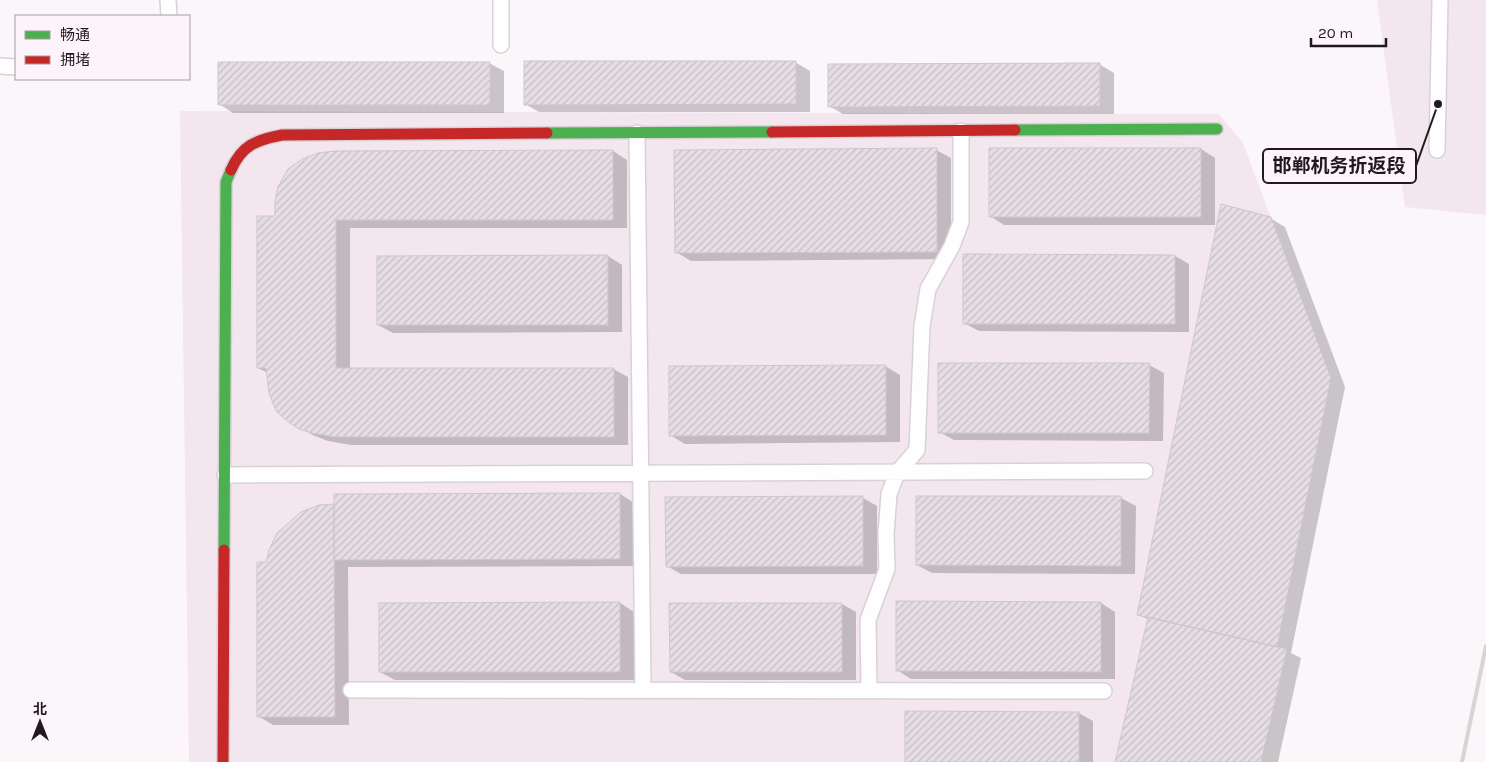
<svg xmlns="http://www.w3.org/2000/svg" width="1486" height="762" font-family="Karla,'Noto Sans SC',sans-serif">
  <defs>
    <pattern id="building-hatch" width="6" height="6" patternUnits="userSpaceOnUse" patternTransform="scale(1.25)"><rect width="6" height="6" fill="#e6dee4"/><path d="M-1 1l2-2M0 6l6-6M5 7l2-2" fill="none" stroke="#c5bec3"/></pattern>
  </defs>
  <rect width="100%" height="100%" fill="#fbf6fa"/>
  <path fill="#f3e6ef" d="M1377 0H1486V215L1405 207Z
    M180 111 1219 114 1243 143 1331 378 1277 646 1287 649 1261 762H189Z"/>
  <path fill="#0003" d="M795 62 810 71V112H539L525 104Z
    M489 63 504 71V113H233L219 104Z
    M1099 64 1114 73V114H843L829 106Z
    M1201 149 1215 158V225H1004L990 216Z
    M936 150 951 158V259L691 261 676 252Z
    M613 151 627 160V228H350V369H613L628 377V445H351L328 441 315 436 300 428 268 373 258 368 277 217Z
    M1270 218 1285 227 1345 387 1291 653 1301 658 1278 762H1116L1149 620 1138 614Z
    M608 256 622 265V332L393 333 378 325Z
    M1175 256 1189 264V332L979 331 964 323Z
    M1149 365 1164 373 1163 441 954 440 939 432Z
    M885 366 900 375V442L685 444 670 435Z
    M620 494 634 503V566L348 567 349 725H273L258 716V564Z
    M918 497 1121 498 1136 506 1135 574 932 573 917 565Z
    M863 498 877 506V574H681L667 566Z
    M620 603 634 612V680H395L380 672Z
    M1101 603 1115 612V679H911L897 670Z
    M842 604 856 612V680H685L671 672Z
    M1079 713 1093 721V762H906Z"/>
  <path fill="url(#building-hatch)" stroke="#cdc7cc" d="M524 61H796V104L524 105Z
    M218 62H490V105H218Z
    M1100 63V106L828 107V64Z
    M937 148V252L675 253 674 150Z
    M989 148H1201V217H989Z
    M613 150V220H336V368H614V437H335L312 433 299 429 287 421 276 411 269 393 266 368H257V216H275V201L278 187 288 169 302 159 318 153 335 151Z
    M1221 204 1271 217 1331 378 1277 647 1137 615Z
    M963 254 1175 255V324H963Z
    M608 255V325H377V256Z
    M938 363H1150L1149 433H938Z
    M886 365V435L669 436V366Z
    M620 493V559L334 560V494Z
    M863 496V566L666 567 665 497Z
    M916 496H1121V566L916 565Z
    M334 504 335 717H257V562H266L269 550 277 533 301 512 319 505Z
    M896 601 1101 602V672L896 671Z
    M620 602V672H379V603Z
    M669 603H842V672H670Z
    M1148 617 1287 649 1261 762H1115Z
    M905 711 1079 712V762H905Z"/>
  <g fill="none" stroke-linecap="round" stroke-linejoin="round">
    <g stroke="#d8d2d7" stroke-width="18">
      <path id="lane" d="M168 0 169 16
        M501 0V45
        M0 66 16 67
        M637 133 643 690
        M1437 150 1440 0
        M225 475 1145 471
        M351 690 1104 691
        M869 690 868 620 887 569 886 534 889 494 897 473 917 450 922 326 928 289 952 246 961 222V131"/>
    </g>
    <g stroke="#d8d2d7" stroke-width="14">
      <path id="fast" d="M1015 130 1217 129
        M547 133 772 132
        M224 550 226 182 231 170"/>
    </g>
    <g stroke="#d8d2d7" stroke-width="14">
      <path id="jam" d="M772 132 1015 130
        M231 170C242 145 256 140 282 135L547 133
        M223 762 224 550"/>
    </g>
    <use href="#lane" stroke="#fefefe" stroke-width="15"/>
    <use href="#fast" stroke="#4caf50" stroke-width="11"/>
    <use href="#jam" stroke="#c62828" stroke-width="11"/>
    <path stroke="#d6d5d6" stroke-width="4" d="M1462 762 1486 646"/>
  </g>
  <path fill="none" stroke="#21191f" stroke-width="2" d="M1438 104L1416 166"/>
  <circle fill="#21191f" stroke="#fdf4fb" stroke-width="2" cx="1438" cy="104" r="5"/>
  <rect fill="#fdf4fb" stroke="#21191f" stroke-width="2" x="1263" y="149" width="153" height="34" rx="5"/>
  <g font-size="19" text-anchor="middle" font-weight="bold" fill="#21191f">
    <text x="1339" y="172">邯郸机务折返段</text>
  </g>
  <rect x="15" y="15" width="175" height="65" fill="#fdf4fb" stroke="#a59ca3"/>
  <rect x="25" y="31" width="25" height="8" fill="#4caf50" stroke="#a59ca3"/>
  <text x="60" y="40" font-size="15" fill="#21191f">畅通</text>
  <rect x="25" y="56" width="25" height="8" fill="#c62828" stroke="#a59ca3"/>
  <text x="60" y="65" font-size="15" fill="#21191f">拥堵</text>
  <g transform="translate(40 722)" stroke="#fdf4fb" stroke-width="4" paint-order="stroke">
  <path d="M0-4L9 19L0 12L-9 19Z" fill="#21191f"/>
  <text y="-8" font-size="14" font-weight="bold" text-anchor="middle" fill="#21191f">北</text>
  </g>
  <path d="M1311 38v8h75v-8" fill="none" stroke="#21191f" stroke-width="2.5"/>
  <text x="1318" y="38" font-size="15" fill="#21191f" stroke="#fdf4fb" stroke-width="4" paint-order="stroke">20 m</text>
</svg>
